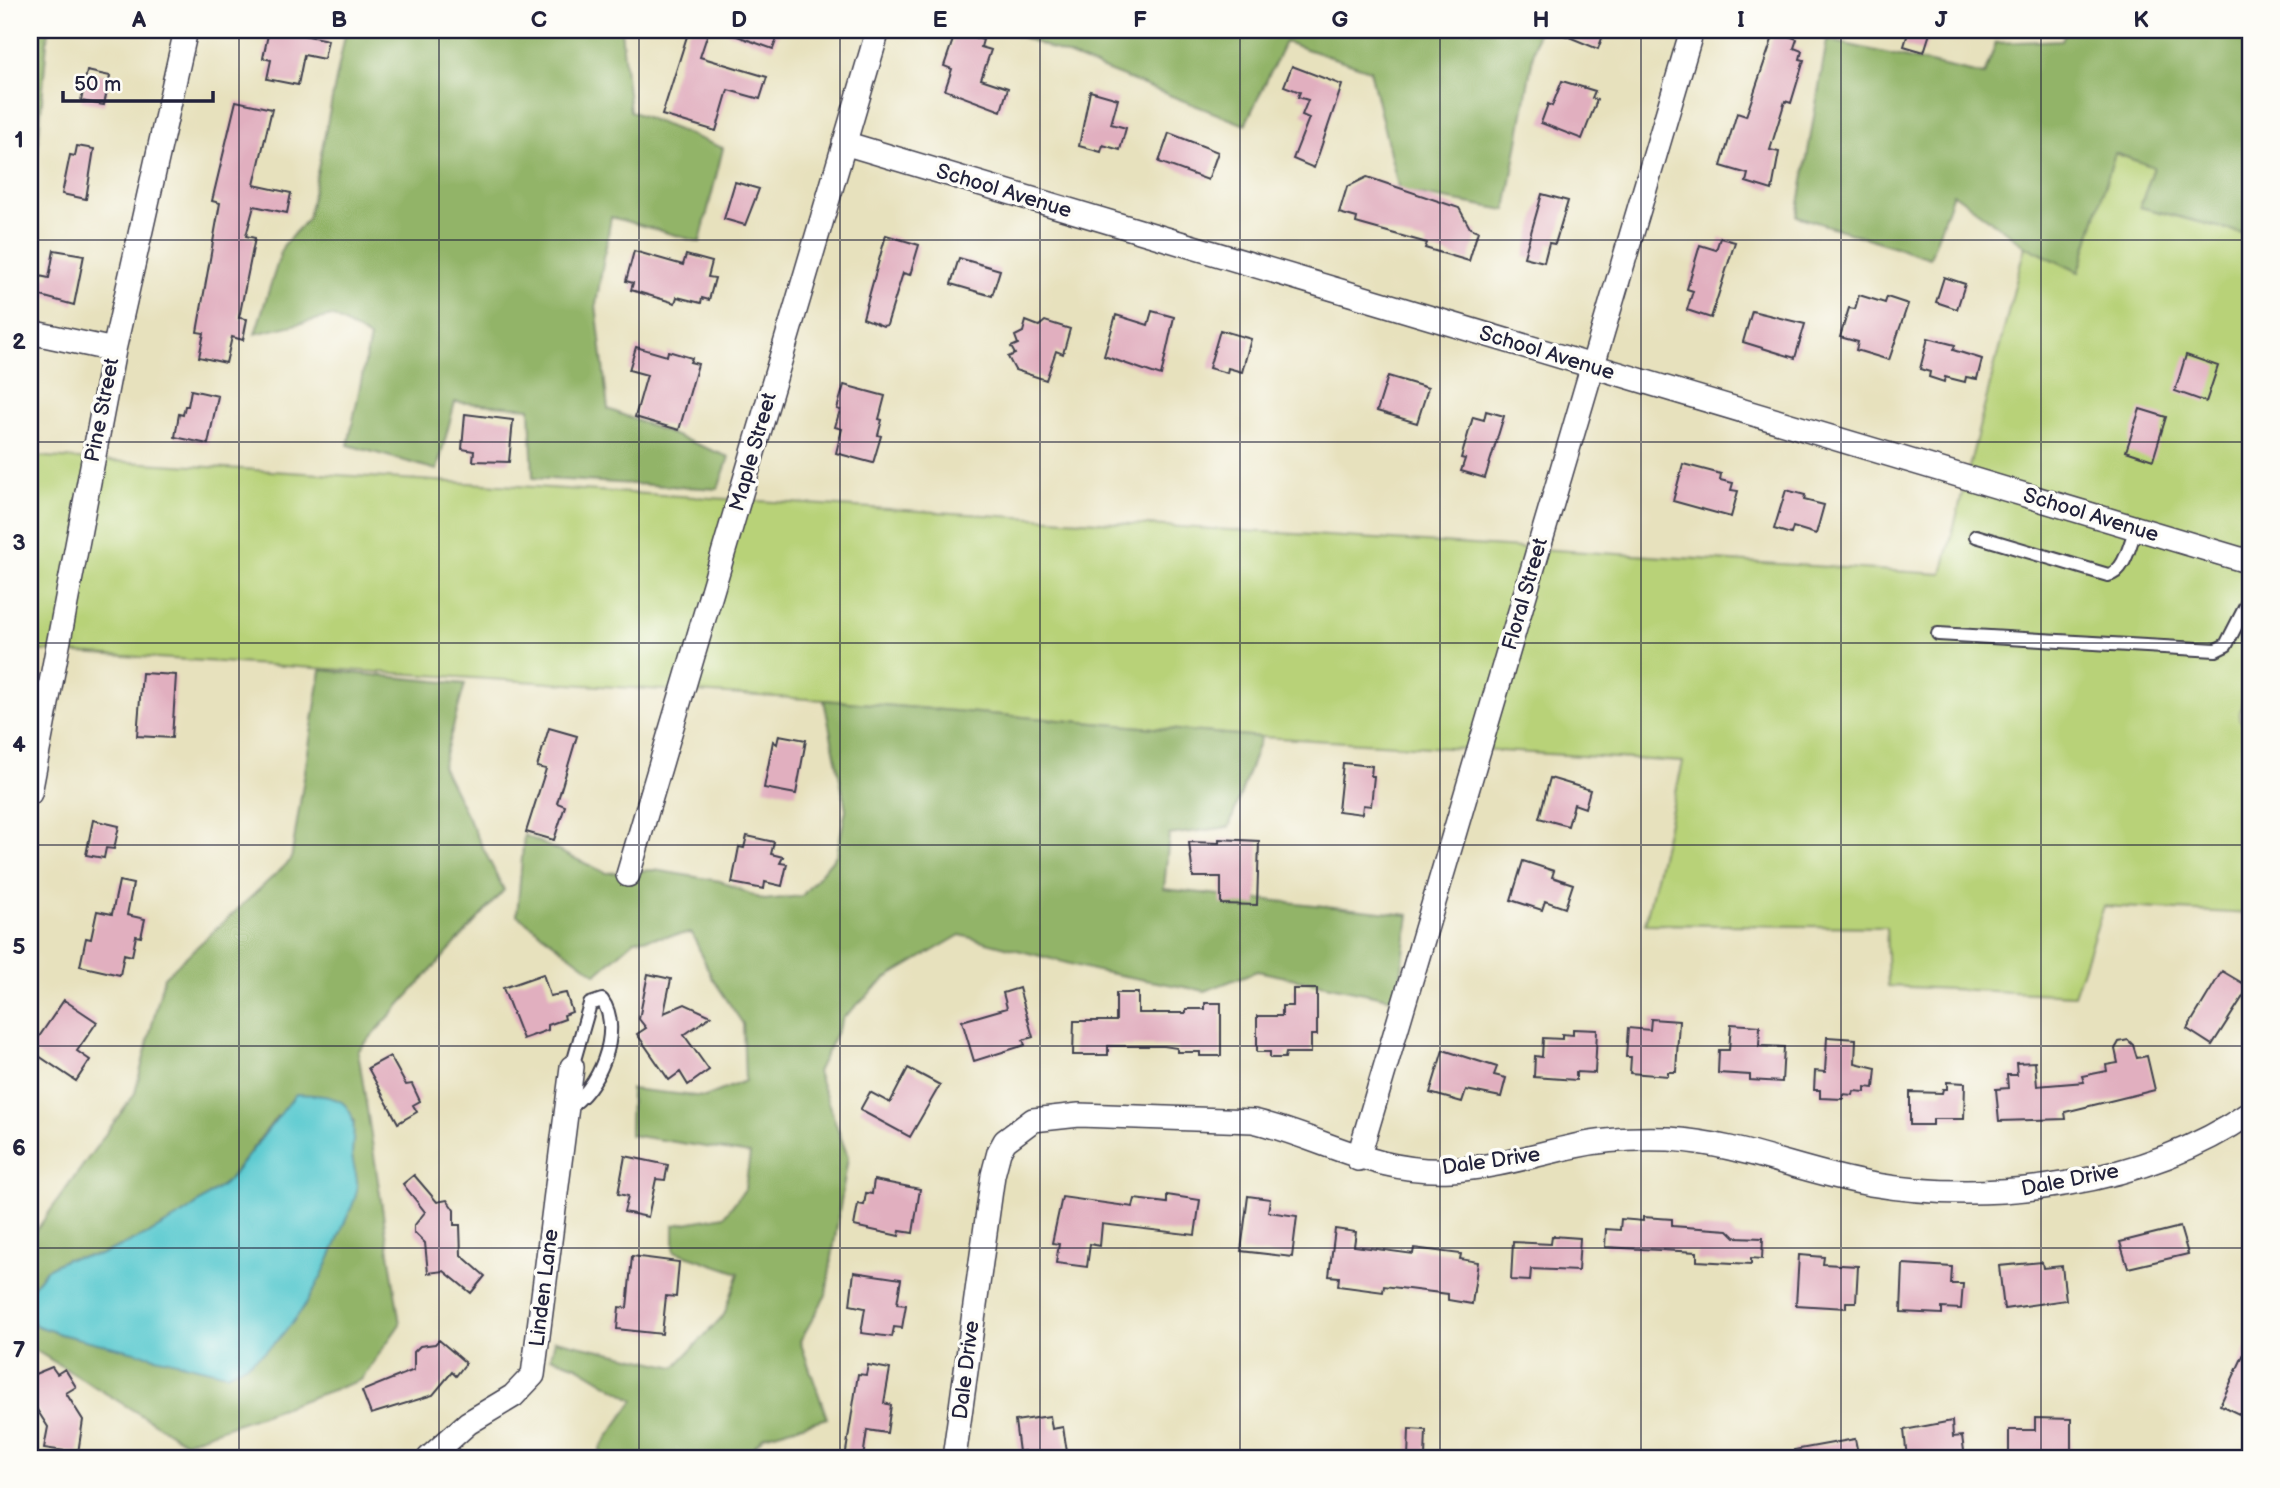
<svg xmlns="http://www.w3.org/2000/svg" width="2280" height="1488" font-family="'Balsamiq Sans',sans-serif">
  <rect width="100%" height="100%" fill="#fdfcf7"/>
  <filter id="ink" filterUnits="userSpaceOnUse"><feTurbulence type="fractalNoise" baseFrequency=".0143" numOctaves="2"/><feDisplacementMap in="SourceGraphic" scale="14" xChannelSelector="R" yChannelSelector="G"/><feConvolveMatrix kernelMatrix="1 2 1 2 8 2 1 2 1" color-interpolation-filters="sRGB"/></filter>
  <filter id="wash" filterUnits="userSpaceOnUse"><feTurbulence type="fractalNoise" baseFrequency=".00686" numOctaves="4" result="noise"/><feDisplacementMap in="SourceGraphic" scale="28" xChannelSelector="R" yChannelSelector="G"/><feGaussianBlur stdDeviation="1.57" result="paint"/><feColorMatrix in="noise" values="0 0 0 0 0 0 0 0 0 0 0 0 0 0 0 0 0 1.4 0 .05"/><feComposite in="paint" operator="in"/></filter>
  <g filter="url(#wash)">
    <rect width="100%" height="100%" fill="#e7e1bd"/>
    <path fill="#b8d278" stroke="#6d7a5a" stroke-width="2" d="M2114 153 2154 167 2140 207 2250 235V663L2239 718 2250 734V914L2104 906 2074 995 1888 986 1886 927 1645 924 1683 762 1261 737 824 700 30 650V456L1942 574 2025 246 2079 271Z"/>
    <path fill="#92b468" stroke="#5a6b52" stroke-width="2" d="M30 30H48L30 241Z
      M346 30H621L630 111 723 148 700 242 611 217 596 304 608 409 729 457 718 489 533 478 530 408 455 402 437 470 348 445 370 338 332 316 255 334 283 246 308 218Z
      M1004 30H1536L1537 33 1506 210 1399 191 1370 70 1285 42 1245 125Z
      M2066 30H2250V235L2140 207 2154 167 2115 153 2079 272 2025 246 1953 193 1930 258 1797 216 1827 40 1984 75 1996 43 2062 40Z
      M321 670 465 684 442 766 504 890 358 1051 400 1324 361 1380 185 1442 30 1347V1316L35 1325 60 1334 161 1357 357 1189 352 1156 354 1120 277 1116 228 1181 182 1215 146 1235 100 1255 66 1259 47 1269 30 1290V1239L135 1093 164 977 291 860Z
      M824 700 1261 737 1229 827 1169 835 1164 889 1409 915 1398 1000 1257 971 1205 991 1097 971 960 935 885 979 844 1017 817 1072 848 1157 826 1295 800 1341 827 1418 764 1436 744 1458H601L600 1448 634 1400 577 1366 551 1357 555 1340 675 1367 724 1315 739 1273 674 1251V1225L724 1216 745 1189 750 1154 630 1135 631 1089 705 1097 745 1081 743 1024 711 976 692 933 635 940 596 974 517 915 524 835 606 873 654 870 720 881 764 900 802 896 837 854 846 809Z"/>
    <path fill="#5ccad0" stroke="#3f7686" stroke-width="2" d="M296 1094C310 1095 331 1094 343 1103 358 1116 353 1135 352 1153 352 1165 359 1178 357 1189 356 1201 348 1214 344 1224 322 1283 288 1351 226 1374L60 1334 35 1325 30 1315V1290L47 1269 66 1259 100 1255 146 1235 182 1215 228 1181Z"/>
    <g id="blocks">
      <path fill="#e1afbf" d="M269 30H304L303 35 328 40 324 59 304 55 298 85 267 79 271 60 263 58Z
        M689 30H709L700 57 767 77 760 99 728 90 716 131 662 115Z
        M726 30H780L773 49 726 32Z
        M1552 30H1605L1598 49Z
        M1909 30H1931L1924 52 1904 46Z
        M956 31 983 40 981 47 991 50 981 79 1008 88 1001 111 945 90 952 69 944 66Z
        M1775 31 1797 39 1794 48 1802 51 1800 59 1804 60 1791 103 1785 101 1770 150 1779 152 1772 190 1746 182 1748 174 1721 166 1737 113 1746 116Z
        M1292 66 1342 85 1314 168 1293 159 1309 118 1302 115 1308 100 1298 97 1300 92 1284 86Z
        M87 71 110 76 104 105 81 101Z
        M1562 81 1595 91 1592 98 1597 100 1582 139 1541 123 1548 104 1552 106Z
        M1090 91 1118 99 1111 124 1126 128 1120 150 1103 145 1101 152 1079 146Z
        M236 101 272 109 254 185 291 193 287 213 254 206 246 236 255 238 239 318 247 319 243 340 232 337 226 363 199 357 204 333 197 332 220 203 212 201Z
        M1169 133 1218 152 1208 180 1159 162Z
        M77 146 94 149 86 199 62 194 70 155 75 156Z
        M1367 177 1459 208 1470 228 1478 231 1469 261 1425 248 1427 243 1356 223 1357 218 1339 213 1347 187Z
        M735 182 759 189 745 225 724 219Z
        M1542 194 1568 201 1555 244 1549 243 1544 262 1524 257Z
        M886 235 919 245 910 275 903 273 887 325 883 326 863 318Z
        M1720 238 1735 242 1711 318 1687 310 1693 291 1687 289 1700 245 1716 250Z
        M54 250 84 255 74 305 30 293V274L49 278Z
        M634 251 683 265 686 255 712 262 708 277 715 278 709 300 702 298 701 303 677 297 675 303 631 290 633 283 626 281Z
        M959 258 1000 270 992 296 951 284Z
        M1944 277 1965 284 1957 309 1936 302Z
        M1859 295 1885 303 1887 297 1908 304 1889 360 1856 350 1858 342 1840 337 1849 308 1855 309Z
        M1152 311 1174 317 1161 376 1104 356 1116 315 1148 325Z
        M1752 311 1805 324 1795 358 1743 342Z
        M1026 321 1039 326 1045 321 1070 329 1063 354 1056 351 1046 380 1015 370 1008 357 1015 354 1011 347 1018 344 1015 336 1023 332Z
        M1220 330 1251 339 1242 372 1228 368 1227 373 1209 368Z
        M1928 338 1955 345 1953 350 1982 359 1977 379 1966 377 1965 382 1945 377 1944 382 1929 377 1930 372 1920 369Z
        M636 347 667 356 668 351 692 358 690 362 698 364 679 430 635 417 647 375 629 370Z
        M2186 355 2218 366 2206 402 2175 391Z
        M1388 376 1428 388 1417 423 1377 411Z
        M844 385 885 396 879 419 882 420 878 435 881 436 873 463 836 453 842 429 835 427 840 410 837 409Z
        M191 390 218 396 208 444 175 437 179 414 183 415 185 406H188Z
        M2140 409 2166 417 2153 460 2126 451Z
        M1486 411 1504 416 1485 478 1461 471 1465 459 1461 458 1473 417 1484 420Z
        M465 414 513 420 509 462 473 461 474 451 462 449Z
        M1683 464 1721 474 1720 480 1733 483 1731 490 1738 491 1731 517 1673 501Z
        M1786 490 1805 495 1804 500 1824 505 1816 534 1793 527 1791 534 1774 529Z
        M142 673 176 675 172 738 137 736Z
        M549 728 577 736 557 803 565 806 554 840 526 832 546 769 537 767Z
        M779 735 806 740 796 794 764 788 773 741 777 744Z
        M1343 763 1372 766 1371 776H1374L1371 806 1363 805 1362 814 1338 811Z
        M1550 778 1590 790 1585 808 1574 804 1568 826 1539 818Z
        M93 820 119 826 114 849 106 848 104 858 86 855Z
        M747 836 774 842 771 854 783 857 780 863 787 864 782 886 765 882 764 889 732 883 739 847 744 848Z
        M1219 839 1259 841 1257 905 1221 904V877H1193L1189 842 1219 843Z
        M1523 861 1554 871 1552 877 1573 884 1565 908 1545 901 1542 910 1511 900Z
        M119 881 133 884 127 915 145 919 141 937 136 936 132 956 124 954 120 975 80 966 86 938 91 939 97 911 112 914Z
        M2222 971 2249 987 2212 1045 2187 1029Z
        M543 974 550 996 566 993 572 1012 564 1015 565 1019 548 1025V1030L523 1039 503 988Z
        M648 974 671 979 664 1013 685 1004 711 1016 684 1035 709 1070 688 1085 680 1072 669 1080 637 1034 646 1028 639 1019Z
        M1019 988 1033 1037 1023 1040 1025 1045 974 1061 962 1021 1007 1008 1003 993Z
        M1293 989H1317V1035H1311V1053H1286L1285 1058H1270V1052H1257V1016H1282V1006H1293Z
        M1116 993H1138V1013H1186V1009H1205V1003H1221V1056H1200V1052H1177V1048L1164 1046H1108V1055H1073L1074 1021H1116Z
        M64 1000 97 1022 77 1051 90 1060 76 1081 30 1050Z
        M1651 1019 1679 1021 1676 1072H1668V1076L1630 1073 1631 1057H1626L1628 1028 1650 1030Z
        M1731 1024 1760 1026 1759 1046 1784 1047 1782 1082 1750 1080V1075L1718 1073 1719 1050H1729Z
        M1573 1029 1597 1030 1595 1073 1576 1072V1080L1534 1077 1535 1056 1542 1057 1543 1038 1562 1039V1034L1573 1035Z
        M1827 1037 1856 1039 1855 1063 1876 1068 1874 1088 1865 1087V1092L1854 1091 1853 1095 1843 1094V1099L1820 1098V1090H1814L1815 1071 1825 1072Z
        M2128 1040 2133 1045 2137 1058 2147 1056 2155 1090 2065 1112 2066 1119 1999 1121 1996 1089 2008 1088 2007 1075H2017L2016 1063 2035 1062 2037 1086 2084 1082 2082 1076 2107 1071 2106 1065 2118 1063 2115 1049 2119 1042Z
        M1443 1050 1497 1067 1494 1075 1506 1078 1501 1097 1466 1090 1462 1102 1430 1093Z
        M390 1056 406 1085 412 1084 420 1101 413 1105 417 1112 398 1123 368 1068Z
        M908 1068 940 1085 910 1137 860 1110 870 1092 890 1103Z
        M1947 1082 1965 1083 1964 1119H1933V1125H1910V1092L1942 1093 1943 1089H1947Z
        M625 1156 668 1165 665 1180 656 1179 648 1217 624 1212 628 1196 618 1194Z
        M414 1175 437 1202 447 1200 454 1210V1225H460L461 1255 485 1276 471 1293 444 1271 428 1273 425 1243 414 1232V1226L425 1212 403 1184Z
        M874 1180 920 1189 913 1233 900 1231 899 1236 854 1226 858 1204 864 1205 866 1193 872 1194Z
        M1167 1195 1200 1200 1195 1235 1102 1224 1100 1246 1090 1244 1087 1267 1056 1263 1059 1244 1052 1243 1062 1197 1133 1207 1135 1199 1167 1203Z
        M1248 1196 1270 1199 1268 1212 1297 1216 1292 1257 1241 1251Z
        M1643 1217 1672 1219V1226L1728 1230 1735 1237 1763 1238 1762 1259 1751 1258V1264L1697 1261V1252L1605 1247 1606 1229 1620 1230 1621 1219 1643 1221Z
        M2180 1227 2188 1254 2128 1268 2120 1242Z
        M1335 1229 1356 1232 1354 1246 1413 1254 1414 1248 1461 1254 1460 1259 1478 1262 1472 1304 1448 1300V1294L1384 1286 1383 1292 1338 1286 1339 1277 1329 1276Z
        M1552 1236 1580 1238 1578 1271 1531 1269 1530 1281 1511 1280 1513 1242 1551 1244Z
        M1799 1255 1824 1257 1823 1264 1858 1266 1856 1302H1846V1308L1796 1305Z
        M632 1256 679 1262 676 1297 666 1296 662 1334 617 1329 619 1307 627 1308Z
        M2042 1262 2043 1268 2062 1266 2066 1300 2004 1309 1999 1266Z
        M1903 1264 1952 1267 1951 1284H1963L1961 1309 1942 1308V1314L1901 1312Z
        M854 1272 901 1279 897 1304 906 1305 902 1328 894 1327 892 1337 861 1333 865 1308 850 1305Z
        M439 1340 466 1363 456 1376 452 1372 433 1395 371 1414 362 1391 414 1370V1352L420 1346 435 1344Z
        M2250 1341V1406L2245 1417 2220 1405Z
        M868 1365 890 1369 884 1403 891 1405 887 1433 867 1430 863 1458H845L858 1374 866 1375Z
        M52 1367 57 1374 65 1369 76 1387 66 1393 83 1420 78 1453 44 1448 48 1427 30 1399V1376Z
        M1050 1416 1052 1429 1063 1427 1068 1458H1026L1025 1451 1019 1452 1015 1421Z
        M2035 1418 2071 1419V1458H2009V1430H2035Z
        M1952 1421 1953 1437 1962 1436 1965 1458H1907L1904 1430Z
        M1409 1429 1426 1430 1425 1458H1408Z
        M1855 1439 1859 1458H1795L1794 1450Z"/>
    </g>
  </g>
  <g filter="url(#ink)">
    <use href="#blocks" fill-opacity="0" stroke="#403f4e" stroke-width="2"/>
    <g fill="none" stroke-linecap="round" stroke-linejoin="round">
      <g stroke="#403f4e" stroke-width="16">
        <path id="lane" d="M1976 536 2108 575C2125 572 2130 543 2136 528
          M1938 634 2216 650 2226 645 2250 598
          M567 1108C598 1092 624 1030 602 1000L590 1004 572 1067"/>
      </g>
      <g stroke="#403f4e" stroke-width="26">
        <path id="street" d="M844 143 2250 562
          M30 332 114 350
          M30 793 114 350 186 30
          M628 875 878 30
          M1358 1159 1692 30
          M429 1458 468 1423 513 1396 533 1375 572 1067
          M954 1458 993 1175 999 1152 1005 1141 1033 1120 1079 1115 1253 1121C1322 1137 1374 1174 1451 1170 1493 1168 1534 1155 1575 1146 1605 1139 1639 1138 1669 1139 1739 1143 1802 1172 1870 1184 1993 1205 2146 1185 2250 1113"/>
      </g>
      <use href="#lane" stroke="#fff" stroke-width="12"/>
      <use href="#street" stroke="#fff" stroke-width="23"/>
    </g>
  </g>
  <path fill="none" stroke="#22223b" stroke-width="2" stroke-opacity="0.55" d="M239 30V1458M439 30V1458M639 30V1458M840 30V1458M1040 30V1458M1240 30V1458M1440 30V1458M1641 30V1458M1841 30V1458M2041 30V1458M30 240H2250M30 442H2250M30 643H2250M30 845H2250M30 1046H2250M30 1248H2250"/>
  <g text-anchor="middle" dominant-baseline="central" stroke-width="7" stroke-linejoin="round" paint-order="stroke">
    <g font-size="21" fill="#22223b" stroke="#fdfcf7">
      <text transform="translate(1004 191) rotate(17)">School Avenue</text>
      <text transform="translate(1547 353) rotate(17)">School Avenue</text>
      <text transform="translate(102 410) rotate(-79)">Pine Street</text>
      <text transform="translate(753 452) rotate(-74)">Maple Street</text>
      <text transform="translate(2091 515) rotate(17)">School Avenue</text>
      <text transform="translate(1525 594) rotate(-74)">Floral Street</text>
      <text transform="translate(1491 1161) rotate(-8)">Dale Drive</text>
      <text transform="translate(2070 1180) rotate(-11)">Dale Drive</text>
      <text transform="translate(544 1288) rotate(-83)">Linden Lane</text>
      <text transform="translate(966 1370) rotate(-83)">Dale Drive</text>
    </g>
  </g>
  <rect width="2280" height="1488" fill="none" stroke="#fdfcf7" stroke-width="77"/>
  <path d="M63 91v10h150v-10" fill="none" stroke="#22223b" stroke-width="3.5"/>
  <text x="74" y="91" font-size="21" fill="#22223b" stroke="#fdfcf7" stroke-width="5" paint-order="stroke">50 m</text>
  <rect x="38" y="38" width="2204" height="1412" fill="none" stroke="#22223b" stroke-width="2.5"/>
  <g font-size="23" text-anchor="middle" font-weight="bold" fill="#22223b">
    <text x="139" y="27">A</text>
    <text x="339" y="27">B</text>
    <text x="539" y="27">C</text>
    <text x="739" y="27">D</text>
    <text x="940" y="27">E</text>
    <text x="1140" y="27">F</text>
    <text x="1340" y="27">G</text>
    <text x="1541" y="27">H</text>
    <text x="1741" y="27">I</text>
    <text x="1941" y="27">J</text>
    <text x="2141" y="27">K</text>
    <text x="19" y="147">1</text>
    <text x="19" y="349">2</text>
    <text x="19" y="550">3</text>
    <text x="19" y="752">4</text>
    <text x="19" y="954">5</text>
    <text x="19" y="1155">6</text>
    <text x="19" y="1357">7</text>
  </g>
</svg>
